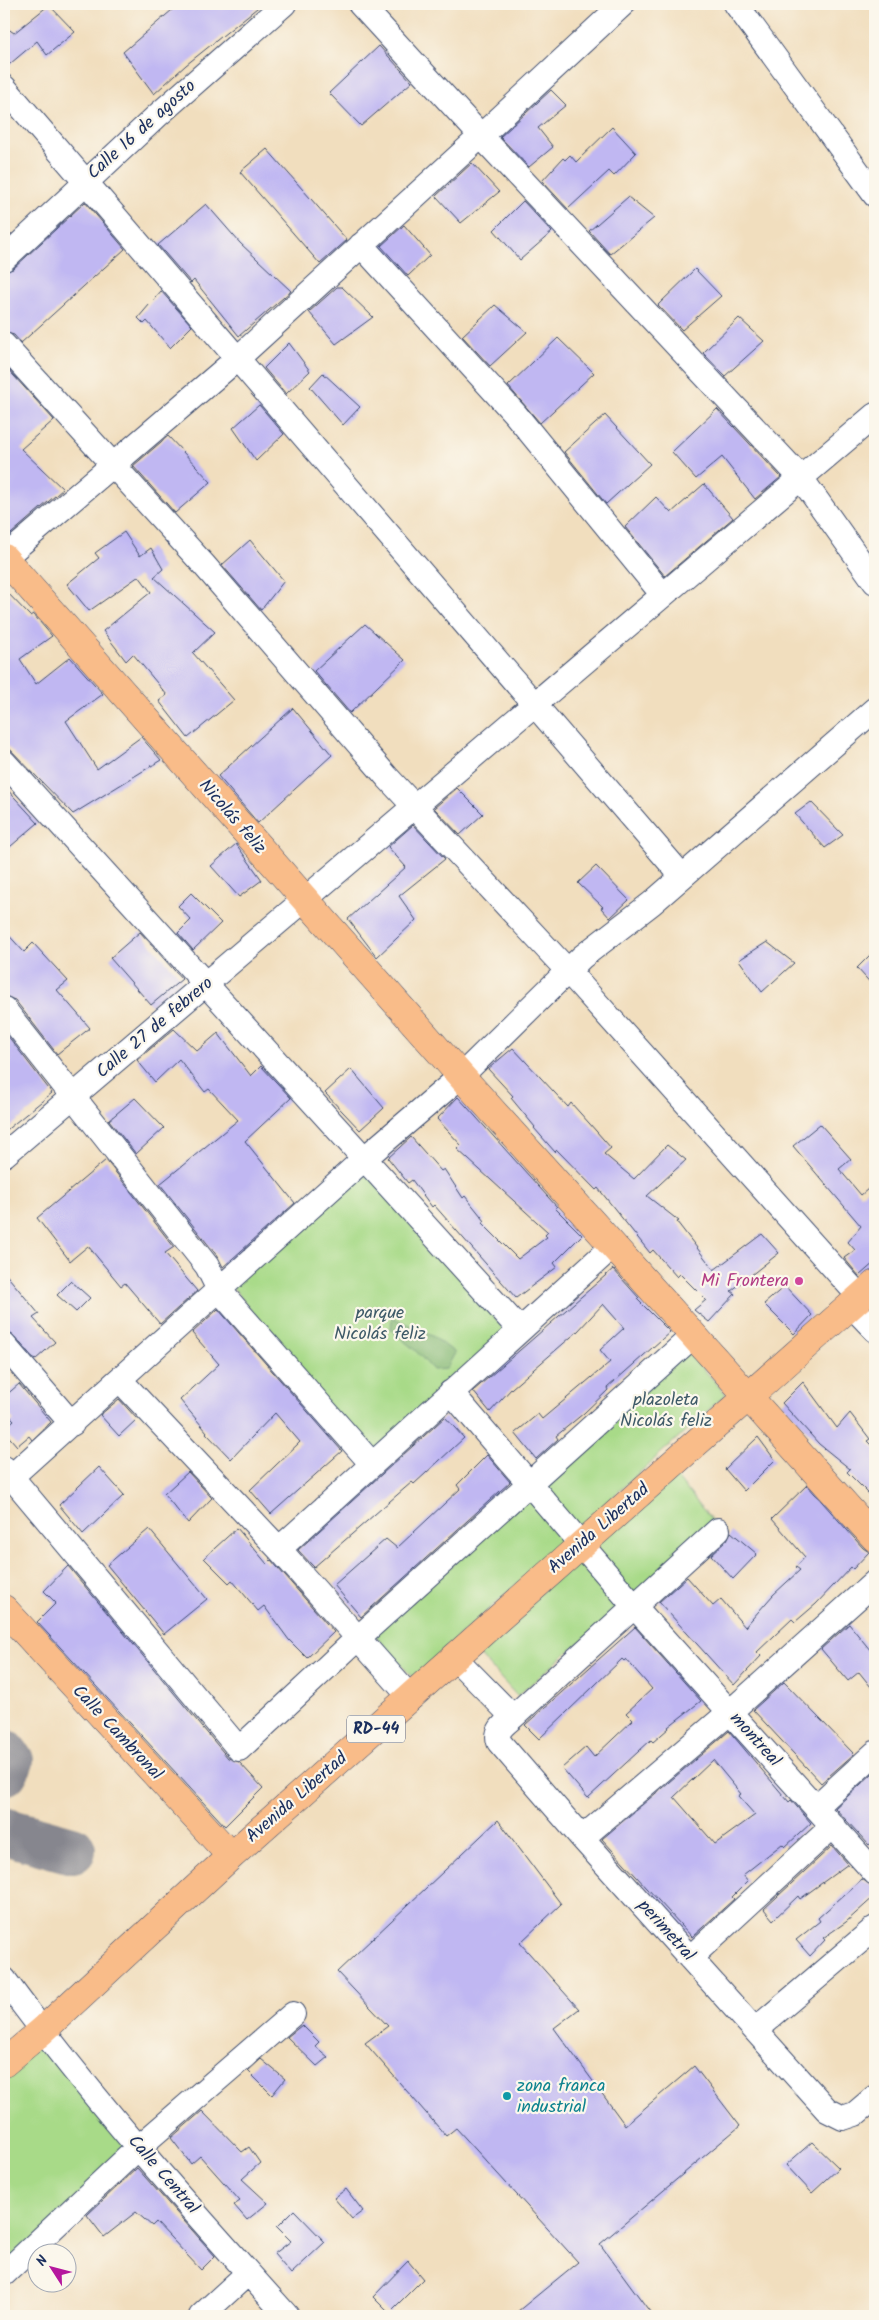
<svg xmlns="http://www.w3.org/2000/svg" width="879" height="2320" font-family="Kalam,sans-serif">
  <rect width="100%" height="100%" fill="#fbf7ec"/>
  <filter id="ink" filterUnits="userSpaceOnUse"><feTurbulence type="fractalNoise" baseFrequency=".02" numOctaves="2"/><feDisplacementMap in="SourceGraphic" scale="10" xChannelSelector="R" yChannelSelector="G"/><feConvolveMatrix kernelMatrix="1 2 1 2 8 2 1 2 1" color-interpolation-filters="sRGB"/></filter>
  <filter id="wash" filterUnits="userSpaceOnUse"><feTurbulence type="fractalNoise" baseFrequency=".0096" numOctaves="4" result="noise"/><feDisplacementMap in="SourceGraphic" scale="20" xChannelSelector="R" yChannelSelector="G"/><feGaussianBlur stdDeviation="1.12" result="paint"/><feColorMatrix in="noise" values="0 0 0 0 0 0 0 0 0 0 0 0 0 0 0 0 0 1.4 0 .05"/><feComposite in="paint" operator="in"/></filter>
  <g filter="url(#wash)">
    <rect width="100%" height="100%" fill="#f1debe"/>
    <path fill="#a8da88" stroke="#628473" d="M365 1158 511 1338 372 1464 228 1281Z
      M688 1352 726 1394 413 1678 375 1635Z
      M673 1473 716 1525 517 1696 476 1651Z
      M42 2031 139 2147 4 2274V2063Z"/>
    <path fill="#86ba74" stroke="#507469" d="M392 1317 434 1337 455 1353 446 1369 433 1370 416 1351 391 1330Z"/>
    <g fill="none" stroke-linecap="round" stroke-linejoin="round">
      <path stroke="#86868e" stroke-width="48" d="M4 1753 10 1761 4 1772
        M4 1831 72 1850"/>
    </g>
    <g id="blocks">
      <path fill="#c0b7f2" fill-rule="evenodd" d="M179 4H262L186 65 154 94 123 52Z
        M49 5 75 32 47 55 37 41 4 69V26L14 33Z
        M379 46 412 82 361 126 329 93Z
        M551 90 566 105 538 128 553 147 529 167 500 137Z
        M612 127 636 153 614 176 609 171 568 209 542 181 563 158 565 160 570 155 576 162Z
        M267 149 347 240 320 264 240 172Z
        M472 163 499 192 461 223 436 196Z
        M628 197 654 218 610 254 589 231Z
        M523 201 552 232 520 260 494 230Z
        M85 202 125 249 21 343 14 335 4 332V272L13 269Z
        M206 204 240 243 291 291 239 336 194 280 191 283 158 245Z
        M404 225 430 255 408 276 381 246Z
        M695 269 721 296 682 330 658 305Z
        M337 287H342L373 317 336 344 309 312Z
        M161 291 192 326 170 348 147 321 144 324 138 318Z
        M495 305 527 332 490 366 462 336Z
        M739 318 764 341 725 376 703 353Z
        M558 338 594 373 540 423 508 386Z
        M289 343 310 371 286 394 264 368Z
        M4 365 54 420 21 449 63 489 4 540Z
        M323 373 360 407 343 425 310 387Z
        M259 405 284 434 256 461 233 428Z
        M717 409 781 477 755 499 722 457 696 479 672 452Z
        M605 415 650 464 606 504 564 452Z
        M168 436 211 482 175 513 133 466Z
        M704 484 733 518 665 576 625 527 656 497 671 513Z
        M124 532 140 556 151 548 163 569 154 577 215 632 193 653 234 700 188 738 159 701 167 695 133 654 126 661 103 631 151 592 139 576 89 611 67 584 99 558 95 553Z
        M250 540 284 581 261 610 222 565Z
        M4 589 30 616 33 614 52 636 20 659 36 684 70 657 103 694 66 721 97 769 141 737 161 760 73 814 4 743Z
        M365 624 405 660 350 713 314 671Z
        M293 708 332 755 258 823 218 776Z
        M4 786 38 823 4 852Z
        M457 788 483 814 460 835 434 808Z
        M811 802 843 835 825 848 795 814Z
        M413 825 445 859 399 896 416 920 377 957 348 919 406 867 388 847Z
        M236 844 262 880 239 897 211 866Z
        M596 866 629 900 610 918 601 908 603 907 578 883Z
        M191 893 221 923 193 950 178 933 191 920 178 906Z
        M4 930 24 952 33 943 68 981 57 990 90 1028 57 1054 15 1000 4 996Z
        M140 932 182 979 151 1005 110 958Z
        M767 942 794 963 762 992 739 960Z
        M875 950V988L857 968Z
        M174 1029 197 1051 218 1033 251 1076 261 1066 291 1098 245 1141 295 1203 223 1267 218 1257 160 1184 238 1120 209 1089 205 1092 179 1059 155 1082 137 1060Z
        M4 1031 52 1093 4 1132Z
        M513 1048 568 1107 571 1103 589 1123 611 1148 604 1154 634 1179 667 1145 686 1160 647 1196 679 1221 677 1222 714 1270 762 1234 779 1253 731 1291 735 1294 709 1322 694 1310 706 1300 680 1274 677 1277 653 1250 650 1253 598 1188 596 1190 557 1150 555 1152 534 1128 535 1127 511 1098 513 1096 488 1069Z
        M351 1069 384 1108 360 1130 325 1093Z
        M458 1097 557 1207 555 1208 582 1235 554 1263 557 1267 516 1298 434 1205 432 1207 412 1180 408 1183 388 1158 411 1137 441 1171 444 1169 463 1198 465 1196 485 1221 482 1223 518 1259 547 1237 545 1235 548 1232 457 1149 461 1145 437 1119Z
        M135 1098 164 1128 136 1154 109 1120Z
        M820 1124 851 1159 839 1169 861 1195 875 1183V1262L859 1276 844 1258 855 1250 848 1242 861 1226 793 1146Z
        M106 1160 174 1247 165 1253 197 1291 160 1324 125 1283 121 1286 88 1246 70 1261 37 1218Z
        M613 1269 639 1298 637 1299 670 1332 607 1388 608 1390 584 1413 556 1436 558 1439 536 1459 515 1433 538 1414 542 1419 610 1362 600 1350 624 1328 603 1304 578 1331 512 1388 490 1412 473 1391Z
        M4 1272 39 1314 33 1318 55 1342 35 1360 14 1336 4 1329Z
        M71 1281 90 1298 76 1312 57 1295Z
        M785 1286 812 1315 794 1334 764 1304Z
        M218 1309 342 1451 271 1514 250 1490 300 1442 275 1413 231 1459 206 1433 207 1432 180 1400 219 1364 192 1333Z
        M803 1382 837 1428 850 1413 870 1439 867 1441 875 1449V1500L847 1472 850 1469 819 1444 782 1403Z
        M19 1384 51 1422 32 1440 29 1436 17 1446 4 1431V1429L14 1420 4 1410V1397Z
        M119 1399 137 1419 119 1436 100 1415Z
        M445 1417 464 1438 414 1484 412 1482 314 1567 311 1564 298 1550Z
        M758 1437 775 1460 744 1491 725 1469Z
        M487 1455 510 1482 361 1617 334 1585 386 1539 397 1548 460 1489 457 1485Z
        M99 1467 124 1495 83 1534 59 1505Z
        M188 1472 212 1498 188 1523 164 1494Z
        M807 1485 863 1548 869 1552 853 1569 851 1567 816 1604 795 1622 792 1619 757 1652 761 1656 734 1685 659 1602 687 1577 713 1606 721 1599 745 1627 773 1595 800 1570 796 1567 805 1557 772 1519Z
        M237 1528 267 1564 271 1560 334 1632 307 1658 289 1640 264 1606 258 1611 232 1580 229 1583 204 1558Z
        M149 1529 207 1599 164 1634 107 1565Z
        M731 1532 757 1554 733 1579 711 1555 727 1540Z
        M68 1566 228 1758 239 1762 263 1788 225 1826 37 1622 56 1603 44 1591Z
        M849 1624 875 1656V1692L859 1672 848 1681 821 1649Z
        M635 1627 701 1701 668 1727 669 1728 653 1742 651 1740 588 1798 562 1768 586 1747 594 1757 633 1720 626 1713 652 1689 626 1659 624 1661 622 1659 539 1739 525 1725Z
        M784 1682 854 1754 821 1783 753 1710Z
        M729 1731 789 1802 791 1800 811 1823 785 1847 782 1844 743 1875 748 1881 732 1897 734 1899 692 1937 602 1839ZM713 1760 741 1794 738 1796 755 1815 715 1844 674 1797Z
        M873 1773 875 1775V1840L869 1845 835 1808Z
        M498 1820 561 1904 520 1943 579 2009 554 2028 625 2125 694 2066 740 2126 600 2244 653 2316H512L578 2262 456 2128 446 2136 365 2043 388 2026 337 1972Z
        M832 1846 848 1864 800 1899 798 1896 773 1920 764 1909Z
        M862 1879 875 1888V1896L846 1922 823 1938 825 1940 810 1956 796 1940 820 1921 818 1918Z
        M302 2025 319 2042 315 2046 328 2057 317 2066 287 2037Z
        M261 2059 285 2079 272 2095 248 2071Z
        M202 2111 242 2152 249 2147 260 2163 242 2179 268 2203 247 2220 234 2205 240 2201 200 2156 191 2164 171 2138Z
        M812 2142 839 2168 812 2193 786 2165Z
        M137 2168 215 2256 201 2270 156 2222 152 2226 136 2212 104 2237 87 2215Z
        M346 2189 363 2211 352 2219 334 2198Z
        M294 2210 325 2242 291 2274 274 2254 291 2241 277 2227Z
        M408 2261 423 2279 389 2313 373 2297Z"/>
    </g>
  </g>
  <g filter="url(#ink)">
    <use href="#blocks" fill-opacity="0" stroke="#3b496c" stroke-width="1"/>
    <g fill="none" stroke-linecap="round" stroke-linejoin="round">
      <g stroke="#3b496c" stroke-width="26">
        <path id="minor" d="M360 4 481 136 623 4
          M736 4 875 195
          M4 87 681 875
          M361 245 516 415 663 595
          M4 259 158 115 284 4
          M4 345 204 565 387 777 567 970 860 1297
          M4 558 238 358 481 136 801 478 875 582
          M4 762 520 1330
          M4 1009 207 1266 219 1290 372 1464
          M4 1155 875 415
          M851 1305 875 1330
          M4 1345 72 1424
          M120 1380 279 1549 411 1698
          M451 1392 634 1606 875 1873
          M4 1468 239 1749 358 1638 694 1335
          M11 1477 365 1158 461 1076 582 957 652 903 875 709
          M718 1530 513 1717C505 1724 495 1730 499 1742L582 1838 827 2110 843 2118 855 2114 875 2097
          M279 1549 614 1245
          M454 1657 513 1717
          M816 1807 875 1753
          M582 1838 730 1712 875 1582
          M690 1958 833 1826
          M4 1979C90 2097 189 2207 287 2316
          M755 2030 875 1928
          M4 2274 139 2147 293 2014
          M201 2316 248 2273"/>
      </g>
      <g stroke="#3b496c" stroke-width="29">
        <path id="major" d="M4 558 461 1076 875 1538
          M4 1609 231 1856
          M4 2063 42 2031 231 1856 875 1284"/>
      </g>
      <use href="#minor" stroke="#fff" stroke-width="24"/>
      <use href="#major" stroke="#f9bc89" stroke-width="28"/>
    </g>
  </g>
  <circle fill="#d1479c" stroke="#fbf7ec" stroke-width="2" cx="799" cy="1281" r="5"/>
  <circle fill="#0f9aa8" stroke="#fbf7ec" stroke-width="2" cx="507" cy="2096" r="5"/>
  <g text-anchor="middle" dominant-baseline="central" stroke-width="4.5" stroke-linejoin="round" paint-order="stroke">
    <rect fill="#fbf7ec" stroke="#5e6b89" stroke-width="1" x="347" y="1715.5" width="58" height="27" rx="4"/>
    <g font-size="16" font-weight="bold" fill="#1b2f5e">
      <text x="376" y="1729">RD-44</text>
    </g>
    <g font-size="18" fill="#1b2f5e" stroke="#fbf7ec">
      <text transform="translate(142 130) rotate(-42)">Calle 16 de agosto</text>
      <text transform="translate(232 817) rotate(49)">Nicolás feliz</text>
      <text transform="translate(155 1028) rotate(-40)">Calle 27 de febrero</text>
      <text transform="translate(599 1529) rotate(-41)">Avenida Libertad</text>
      <text transform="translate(117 1733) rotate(47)">Calle Cambronal</text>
      <text transform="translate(755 1740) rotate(48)">montreal</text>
      <text transform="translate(297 1798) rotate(-41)">Avenida Libertad</text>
      <text transform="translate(666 1931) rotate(48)">perimetral</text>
      <text transform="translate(163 2175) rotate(49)">Calle Central</text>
    </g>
    <g font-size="18" fill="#b23c85" stroke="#fbf7ec" text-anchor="end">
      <text x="789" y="1281">Mi Frontera</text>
    </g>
    <g font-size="18" fill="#3e5a68" stroke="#fbf7ec">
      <text x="380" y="1313">parque<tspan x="380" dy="21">Nicolás feliz</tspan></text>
      <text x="666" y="1400">plazoleta<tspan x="666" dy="21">Nicolás feliz</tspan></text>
    </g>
    <g font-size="18" fill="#0d838f" stroke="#fbf7ec" text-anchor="start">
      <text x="517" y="2086">zona franca<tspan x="517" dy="21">industrial</tspan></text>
    </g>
  </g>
  <rect width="879" height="2320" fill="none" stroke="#fbf7ec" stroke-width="20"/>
  <g transform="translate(52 2268) rotate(306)"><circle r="24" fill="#fbf7ec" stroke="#a1a7b3"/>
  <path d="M0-4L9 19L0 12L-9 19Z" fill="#b5179e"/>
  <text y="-8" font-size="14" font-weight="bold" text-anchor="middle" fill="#1b2f5e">N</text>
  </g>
</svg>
